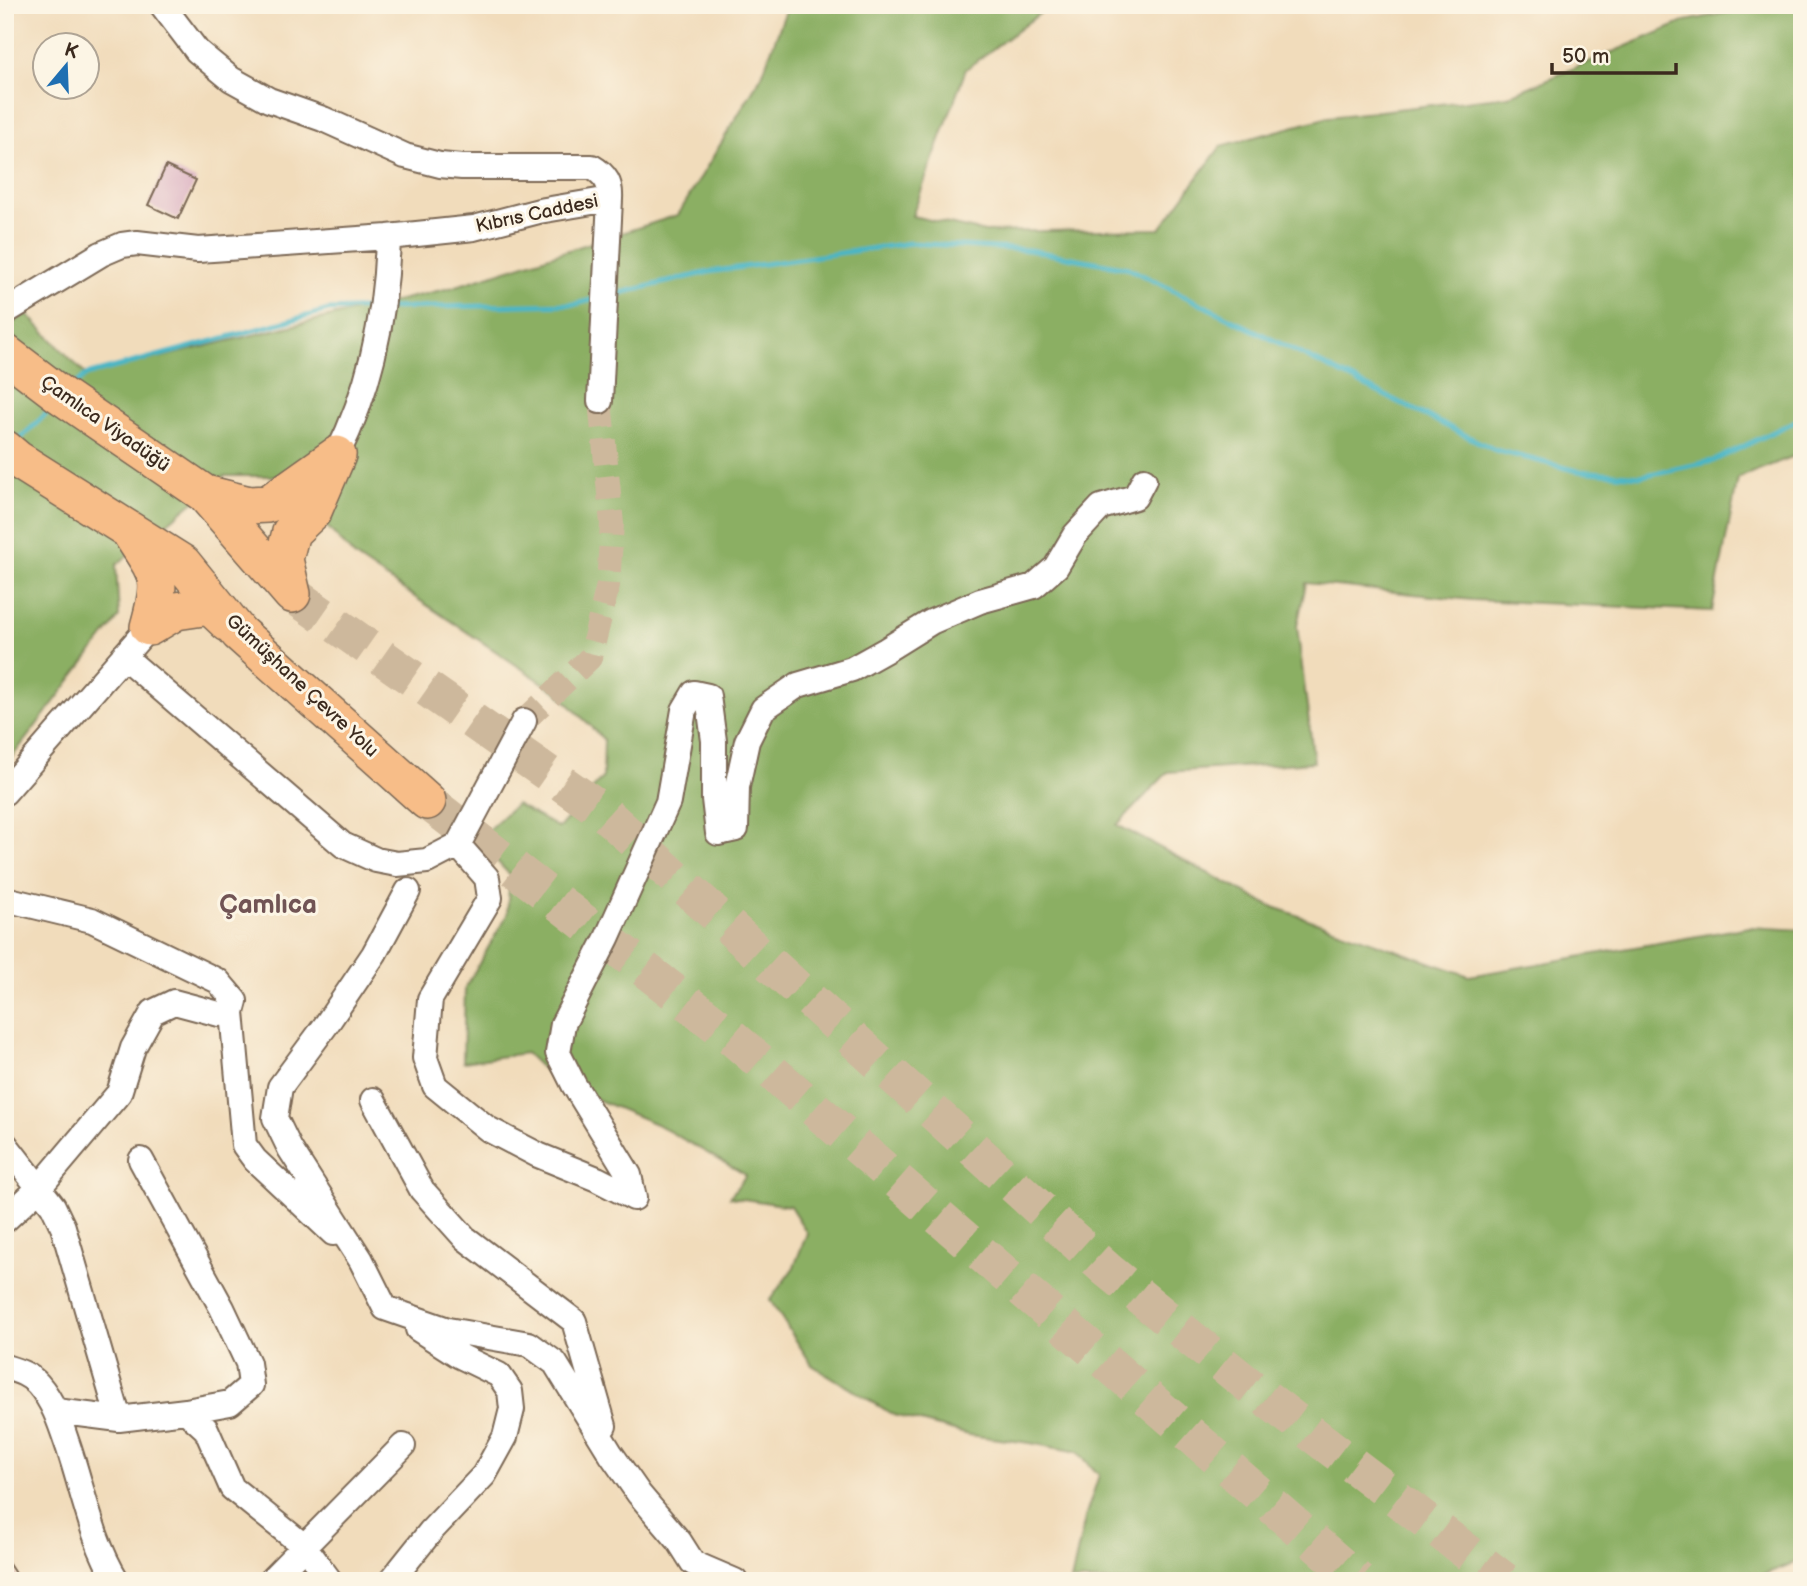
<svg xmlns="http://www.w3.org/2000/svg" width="1807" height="1586" font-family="'Balsamiq Sans',sans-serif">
  <rect width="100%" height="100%" fill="#fcf5e5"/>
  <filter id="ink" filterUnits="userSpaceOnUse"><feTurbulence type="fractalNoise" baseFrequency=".0143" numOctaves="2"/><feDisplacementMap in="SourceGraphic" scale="14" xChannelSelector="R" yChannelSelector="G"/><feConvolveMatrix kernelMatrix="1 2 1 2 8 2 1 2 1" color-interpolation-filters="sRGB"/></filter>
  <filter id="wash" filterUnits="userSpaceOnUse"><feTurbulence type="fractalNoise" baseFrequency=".00686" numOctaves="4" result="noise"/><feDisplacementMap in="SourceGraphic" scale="28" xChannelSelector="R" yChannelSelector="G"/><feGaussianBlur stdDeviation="1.57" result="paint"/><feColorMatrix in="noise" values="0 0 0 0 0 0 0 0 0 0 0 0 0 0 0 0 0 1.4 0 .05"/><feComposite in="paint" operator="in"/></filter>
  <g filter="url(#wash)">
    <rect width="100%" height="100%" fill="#f1dcbb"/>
    <path fill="#8baf63" stroke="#636c40" stroke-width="2" d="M788 5H1051L966 69 912 216 985 232 1160 229 1221 146 1329 117 1508 96 1686 21 1741 10 1742 5H1802V453L1738 478 1712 611 1472 600 1306 583 1297 626 1314 762 1168 772 1117 825 1268 905 1469 976 1749 927 1802 930V1560L1746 1581H1071L1085 1518 1099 1475 1078 1452 1030 1443 969 1435 894 1415 812 1365 770 1300 794 1267 807 1233 790 1206 730 1197 746 1175 656 1124 557 1083 526 1053 463 1062 465 988 507 915 510 875 477 840 516 804 559 828 603 777 604 740 558 693 355 557 322 521 304 476H225L116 565 119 617 12 757 5 752V327L27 314 86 375 450 288 678 215 762 75Z"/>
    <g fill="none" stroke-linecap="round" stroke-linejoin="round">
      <path stroke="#4ab6c6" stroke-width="5" d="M612 295 709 272 910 243 1029 250 1128 268 1495 450 1578 471 1641 476 1713 461 1802 418
        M389 308 576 304 599 298
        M73 387 86 375 329 310 376 308
        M16 443 54 406"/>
    </g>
    <g id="blocks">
      <path fill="#d4a2bb" d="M166 166 196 180 178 219 148 205Z
        M5 1558 20 1581H5Z"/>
    </g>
  </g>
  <g filter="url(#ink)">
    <use href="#blocks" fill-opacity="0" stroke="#7b6855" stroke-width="2"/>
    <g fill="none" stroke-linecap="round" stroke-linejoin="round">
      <path stroke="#cdb89c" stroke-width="24" stroke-dasharray="24 12" stroke-linecap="butt" d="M524 721 590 658 608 585 612 524 600 401"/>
      <path stroke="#cdb89c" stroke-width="37" stroke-dasharray="37 18" stroke-linecap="butt" d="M292 594 603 812 1106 1269 1251 1387 1505 1581
        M427 801 727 1033 1359 1581"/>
      <g stroke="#7b6855" stroke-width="28">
        <path id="minor" d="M5 312 101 254 122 245 137 243 198 250 388 237 474 228 539 211 610 199C611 184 606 175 592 167H462L440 165 405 156 323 119 269 100 231 79 197 51 162 5
          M600 401 610 199
          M337 455C371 387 386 313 388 237
          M123 656 343 845 376 860 397 864 427 861 458 845 524 721
          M5 792 149 627
          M458 845 487 878 490 898 430 999 425 1058 435 1086 488 1129 538 1155 597 1179 634 1198
          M408 891 374 954 326 1025 280 1087 275 1118 290 1149 361 1260 385 1308 448 1330 529 1344 555 1363 611 1454 639 1494 679 1541 693 1563 735 1581
          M5 899 92 920 218 981 235 1001 232 1012 219 1014 174 1002 153 1012 133 1048 119 1093 38 1189 5 1220
          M232 1012 244 1145 255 1160 333 1233
          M373 1100 422 1190 465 1238 574 1321 604 1426
          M5 1144 53 1206 63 1227 119 1419 186 1411 206 1429 232 1488 304 1546 330 1581
          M141 1160 222 1308 248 1363 251 1385 230 1403 186 1411
          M634 1198 629 1175 574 1085 558 1053 563 1024 607 938 668 802 684 710 694 693 708 696 714 741V799L718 833 736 829 737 787 747 741 763 709 798 685 852 669 886 650 931 622 980 601 1034 586 1056 567 1075 535 1101 507 1135 497 1144 480
          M5 1367C18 1371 29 1374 38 1384 53 1401 60 1422 67 1443 83 1489 91 1539 117 1581
          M56 1411 119 1419
          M270 1581 403 1446
          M391 1581 431 1531 484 1475 505 1437 512 1409 510 1391 499 1375 460 1356 418 1329"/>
      </g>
      <g stroke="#7b6855" stroke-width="40">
        <path id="highway" d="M5 353 59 394 205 494 292 594
          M5 449 18 460 183 564 239 633 427 801
          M205 494 249 505 268 504 337 455 313 511 291 532 284 559 292 594
          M132 535C159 577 163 577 149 627L176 611 210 606 228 623"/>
      </g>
      <use href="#minor" stroke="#fff" stroke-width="24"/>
      <use href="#highway" stroke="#f7bd88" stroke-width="37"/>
    </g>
  </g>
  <g text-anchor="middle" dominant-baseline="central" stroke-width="6" stroke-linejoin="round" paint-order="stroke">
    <g font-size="19" fill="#3b2a1e" stroke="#fcf5e5">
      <text transform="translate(537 214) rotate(-12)">Kıbrıs Caddesi</text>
      <text transform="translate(105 424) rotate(35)">Çamlıca Viyadüğü</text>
      <text transform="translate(302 686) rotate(43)">Gümüşhane Çevre Yolu</text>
    </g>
    <g font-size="26" font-weight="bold" fill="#715455" stroke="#fcf5e5">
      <text x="268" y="905">Çamlıca</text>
    </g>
  </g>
  <rect width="1807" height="1586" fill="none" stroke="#fcf5e5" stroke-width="28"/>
  <g transform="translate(66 66) rotate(19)"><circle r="33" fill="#fcf5e5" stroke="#afa495" stroke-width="2"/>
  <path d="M0-5L12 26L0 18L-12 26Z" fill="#1f6fb2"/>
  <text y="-10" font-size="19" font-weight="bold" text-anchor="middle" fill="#3b2a1e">K</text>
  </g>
  <path d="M1552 63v10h124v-10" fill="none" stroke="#3b2a1e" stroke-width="3.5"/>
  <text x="1562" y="63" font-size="21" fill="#3b2a1e" stroke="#fcf5e5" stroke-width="5" paint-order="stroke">50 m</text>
</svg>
